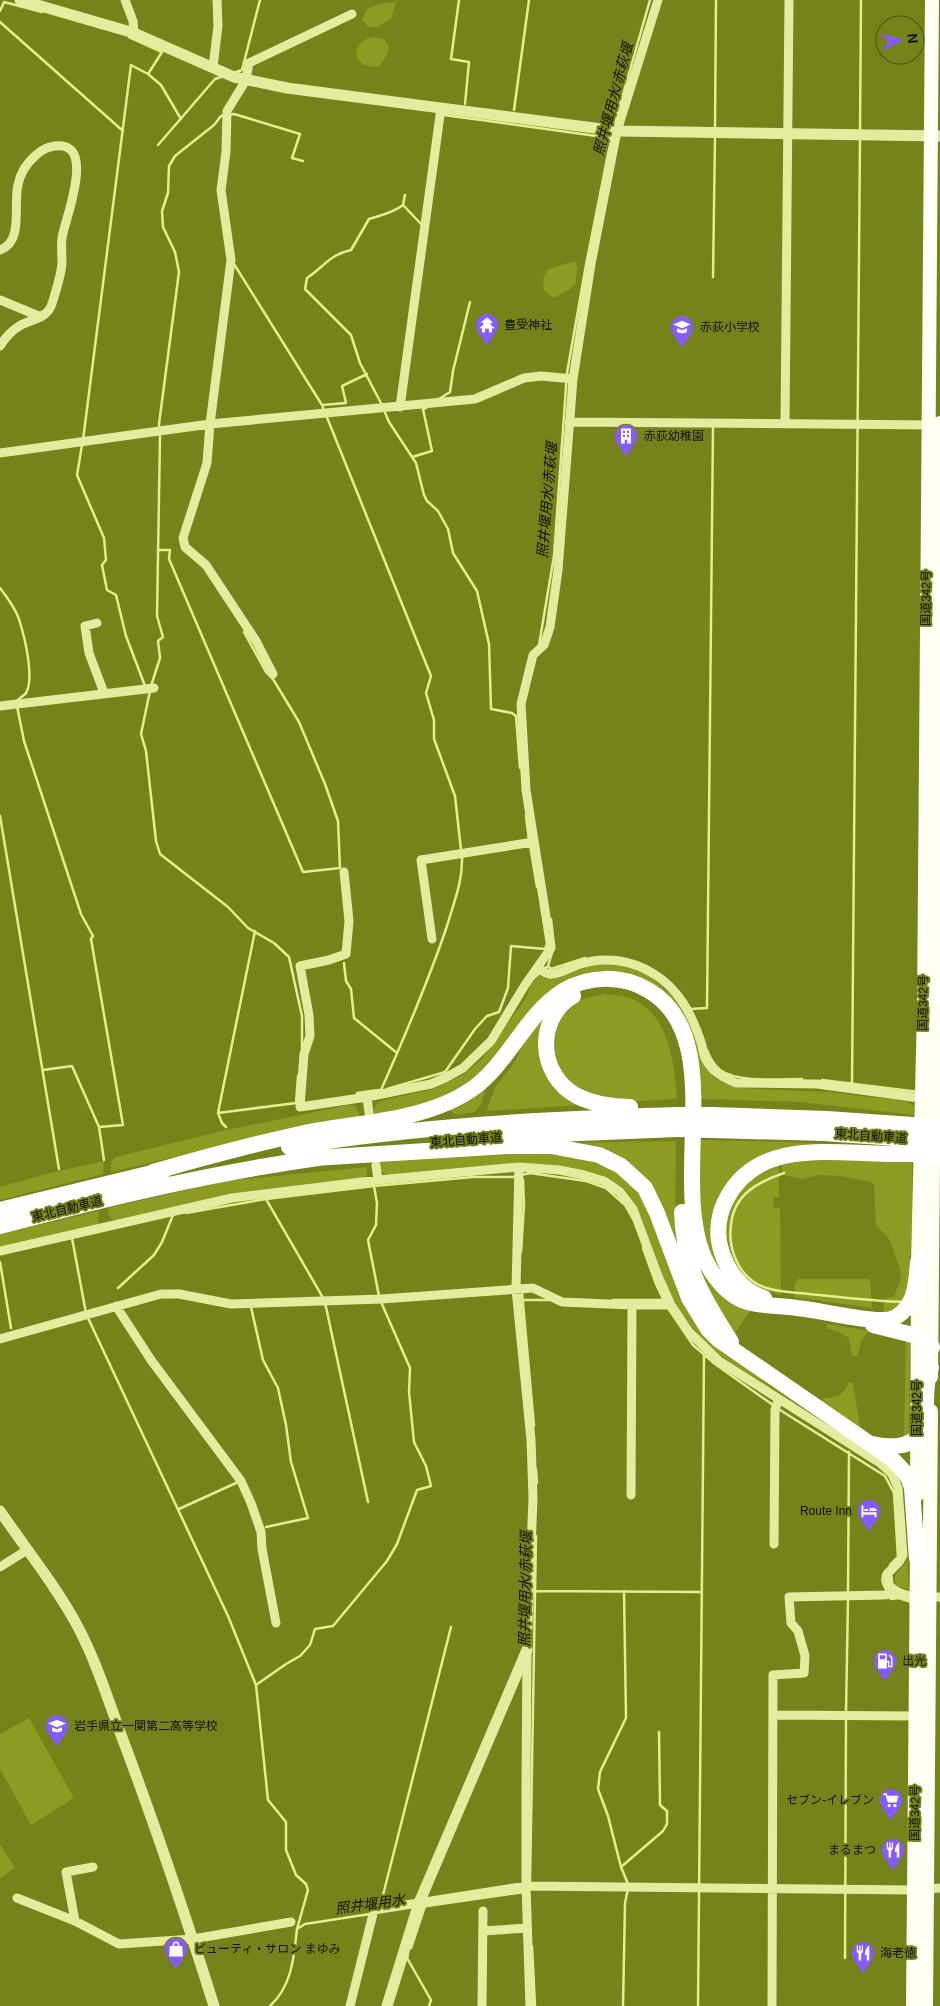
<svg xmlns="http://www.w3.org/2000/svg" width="940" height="2006" font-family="Helvetica,'Noto Sans JP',sans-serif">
  <rect width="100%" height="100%" fill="#76821a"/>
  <path fill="#8e9b23" d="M396 2 391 19 377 27H368L362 19 367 9 380 4Z
    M374 37C396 39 389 56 378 67 352 69 348 41 374 37Z
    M572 262H577L576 283 569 290 553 298 544 290 543 279 548 269Z
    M598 963 628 965 650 976 678 1001 697 1039 701 1061 705 1068 716 1079 735 1088 827 1092 906 1101 914 1106V1115L800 1102 701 1099 698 1062 689 1028 674 1003 616 972 594 971 571 978 488 1069 456 1093 414 1107 374 1114V1108L380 1101 434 1089 464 1074 482 1059 526 998 531 985 540 975 546 979C564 976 580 967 598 963Z
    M603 994C609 995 617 995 623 996 669 1008 674 1060 677 1099L637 1101 612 1100 591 1095 575 1086 556 1066 553 1034 557 1020 582 999Z
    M548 1007 539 1045 582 1105 486 1111 496 1086 514 1063 529 1032Z
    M487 1086 481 1103 475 1112 457 1115 447 1109Z
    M348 1105 356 1106 360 1117 218 1147 111 1172V1161L116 1157 222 1131Z
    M699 1140 788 1142 869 1146 787 1150 717 1209 738 1289 719 1274 699 1219Z
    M676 1141 675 1213 690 1280 652 1188 562 1143Z
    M548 1151 597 1161 629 1180 645 1201 679 1294 692 1316 713 1342 768 1385 853 1442 733 1366 703 1342 681 1312 669 1292 637 1207 624 1189 601 1175 556 1166 388 1175 380 1171 379 1163 462 1153Z
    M815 1159 908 1161 912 1163C912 1190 914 1287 901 1306 897 1310 889 1313 884 1316L883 1311 885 1298 894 1297 901 1278 899 1265 889 1239 876 1225 874 1185 870 1182 842 1176 818 1175 801 1179 783 1175 781 1163Z
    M104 1161 103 1174 0 1200V1187L46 1174Z
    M779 1164V1197H773L774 1208H780L781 1295 755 1286 741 1276 734 1263 725 1231 732 1202 744 1185 760 1172Z
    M367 1167V1174L363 1179 234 1195 113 1220 109 1216 108 1208 226 1181Z
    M99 1211 98 1224 0 1247V1234Z
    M695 1257 731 1300 750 1311 734 1335 724 1324Z
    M798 1279H870L872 1308 794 1297 795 1282Z
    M827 1324 869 1331 862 1339 857 1356H852L849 1338 839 1332 827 1328Z
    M906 1338H910L909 1436 904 1438Z
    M849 1382 853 1383 860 1427 822 1401 824 1398C837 1398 844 1395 849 1382Z
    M904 1489 909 1590 896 1585C892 1573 901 1570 907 1561Z
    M29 1718 74 1798 31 1825 0 1769V1734Z
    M0 1844 15 1868 0 1878Z"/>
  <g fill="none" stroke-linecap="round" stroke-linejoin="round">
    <path stroke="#e5ed91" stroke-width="2.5" d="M459 0 451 59 469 62 465 104
      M0 11 4 2 42 12
      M0 22 123 131
      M233 73 242 70 260 0
      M148 74 161 85 181 119
      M514 110 529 0
      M444 115 611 138
      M614 126 650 0
      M715 128 716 0
      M860 131 861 0
      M158 145 215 79 221 77
      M403 205 421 224
      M234 264 322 405 431 676 426 693 434 720V739L455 796 461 850
      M713 277 715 136
      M439 399 450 392 453 371 470 302
      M322 405 346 403 342 386 367 374
      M382 405 360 363 351 335 305 289 307 278C325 266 329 255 351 250L369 219C381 215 393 213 403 205L405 195
      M384 410 389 422 416 463 424 495 427 501 438 511 448 529 453 553 477 591 489 644 491 709 512 713 516 716 520 768
      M83 440 131 65 148 74 162 52 129 37
      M82 445 77 475 104 538 106 560 102 565 107 590 116 595 126 636 145 686
      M412 457 432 451 423 409 426 408
      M158 550H170L169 559 303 872 340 868 338 821 325 784 299 722 273 679 266 672 244 632
      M0 588C7 597 15 608 19 619 24 635 35 677 26 693 24 696 19 698 17 701
      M539 645 554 556 567 373 586 265 612 134
      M151 686 160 658 158 641 163 637 157 616 160 437 159 424 179 272 175 252 163 227 162 211 168 193 169 166 175 156 214 125 221 116 234 114 300 134 292 158 303 161
      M150 691 141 734 146 751 156 841 160 854 228 907 248 928 274 943 289 957 302 1016V1048
      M17 706 24 741 81 914 93 936 91 939 123 1125 99 1127
      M0 816 59 1169
      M526 816 529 840
      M530 845 537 887
      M551 919 554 946
      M344 963 346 981 351 989 354 1018 397 1053
      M548 966 551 969 585 958
      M534 978 548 966 552 953
      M691 1009 707 1008 713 427
      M707 1050C710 1058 714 1065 720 1070 738 1083 780 1079 802 1079
      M43 1070 72 1066 99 1127 104 1160
      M822 1080 919 1092
      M852 1084 860 139
      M387 1089 445 1072 475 1029 487 1016 499 1012 508 988 511 946 545 949 547 944
      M381 1090C405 1036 428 982 447 926 454 902 463 881 462 856
      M358 1096 357 1093 379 1090
      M218 1113 296 1103 298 1076
      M226 1127 222 1123 218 1113 255 931
      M784 1173C758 1182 734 1194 731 1225 728 1246 736 1270 754 1282 768 1292 792 1292 809 1294 841 1297 872 1301 904 1302
      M374 1186 377 1203 376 1225 368 1240 379 1296
      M266 1199 322 1296 326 1307 368 1502
      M186 1213 266 1199 374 1186 473 1177H513L530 1173 586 1181 606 1188 625 1205 633 1219
      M72 1238 86 1313
      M643 1248 656 1284 665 1303
      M521 1252 524 1205 523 1180
      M0 1262 11 1328
      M118 1288 154 1255 162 1242 173 1215
      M522 1292 534 1426
      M523 1300H550
      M613 1300H664
      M251 1307 263 1360 278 1388 286 1425 291 1462 308 1518 266 1527
      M668 1308 693 1345 715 1364 780 1410 885 1476 894 1493 898 1557 890 1565
      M88 1318 228 1616 256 1685 268 1800 286 1822V1850L296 1875 306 1884 308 1890 297 1929
      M536 1469 537 1483
      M179 1509 236 1483
      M885 1571C880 1578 883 1585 887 1591
      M535 1591 702 1592
      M624 1591 626 1718 600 1772 598 1789 608 1816 621 1867 628 1884
      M848 1593 849 1452
      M889 1596 891 1599 899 1598 911 1602
      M256 1685 286 1664 300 1656 310 1645 315 1629 333 1626 387 1561 397 1544 417 1490 431 1486 426 1466 414 1442 409 1392 410 1368 381 1302
      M846 1713 848 1599
      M621 1867 663 1831 667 1824V1811L660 1805 659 1732
      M530 1881 536 1536
      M380 1907 451 1627
      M420 1907 524 1892
      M532 1946 535 2006
      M411 1948 425 1906
      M408 1955 407 1958 431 2000 429 2006
      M845 1958 846 1719
      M270 2006C292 1986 294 1957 297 1929L305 1924 370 1914
      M623 2006 625 1903 628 1889
      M698 2006 704 1355"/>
    <path stroke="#e3eb9f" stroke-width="9" d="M125 0 133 21 134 33
      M213 67 218 26 217 0
      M0 250C24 242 13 204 18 185 20 174 27 163 35 156 41 150 47 147 55 146 98 140 64 222 62 238 61 246 62 255 62 264 61 274 58 284 55 294 53 300 52 307 48 311 42 319 30 320 21 325 12 330 5 338 0 346
      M0 300 41 317
      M400 407 441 108
      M569 422 934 425
      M785 424 789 0
      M0 453 210 424 475 399 524 378 541 376 573 379
      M97 623 85 626 89 653 104 693
      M273 674 256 641 206 565 185 547 183 538 207 463 210 424 231 260 221 190 226 152 227 111 246 80 249 63 352 14
      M0 706 154 688
      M344 872 349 921 346 954 329 960 300 966 309 1015 310 1036 304 1054 300 1107 367 1097 431 1084 445 1078 463 1068 491 1041 525 985 551 948 526 790 521 704 533 655 544 645 550 627 558 570 573 379 591 264 617 131 658 0
      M432 939 421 860 533 842
      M538 967C542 970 546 975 551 974 561 974 571 967 580 964 605 956 632 960 654 974 679 989 692 1015 701 1042 703 1048 703 1055 706 1060 712 1072 724 1078 736 1083L817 1084 927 1099
      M367 1097 369 1113
      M376 1165 378 1180
      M519 1167 516 1289 531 1440 533 1498 527 1650 526 1784V1886L530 2006
      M0 1251 232 1198 378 1180 519 1167 559 1170 584 1175 604 1181 620 1192 633 1209 658 1276 671 1305 689 1332 719 1361 880 1463 892 1474 898 1488 903 1555 899 1562 888 1573 889 1585C902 1599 922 1597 940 1597
      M116 1306 151 1360 241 1481 251 1503 261 1532 262 1549 276 1623
      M0 1339 161 1294H179L231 1304 382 1299 533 1288 562 1302 632 1305H671
      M631 1495 632 1305
      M774 1544 775 1410 778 1400
      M0 1567 27 1550
      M773 1715 916 1716
      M17 1898 75 1921 119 1944 193 1939 291 1922
      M75 1921 66 1872 93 1867
      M483 1931 527 1928
      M350 2006 374 1910 526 1886 914 1890 940 1888
      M482 2006 483 1911
      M772 2006 773 1675 804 1673 805 1656 798 1631 791 1623 789 1597 884 1595 899 1593"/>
    <path stroke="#e3eb9f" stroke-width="11" d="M20 0 134 33 234 77 287 88 617 131 940 136
      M0 1511C26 1549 56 1586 78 1627 97 1663 109 1703 123 1740 156 1828 186 1917 214 2006
      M387 2006 419 1903 527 1650"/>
    <path stroke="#fcfff1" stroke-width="14" d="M931 1377 940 423
      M917 1495 918 1262 924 1010 932 0
      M913 2006 917 1549
      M926 2006 931 1411"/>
    <path stroke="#fff" stroke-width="16" d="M573 996C535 1019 538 1075 577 1096 593 1104 612 1107 630 1107
      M712 1115 827 1119 913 1125
      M712 1130 824 1133 911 1139
      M508 1136 677 1129
      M289 1147C417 1126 547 1119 677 1115
      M314 1158 507 1146H551L599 1155 621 1166 645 1188 657 1213 689 1298 708 1329 719 1340 892 1459C901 1468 909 1475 912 1488L917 1559
      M153 1172C202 1158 250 1145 300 1134 355 1122 425 1122 472 1089 509 1063 525 1015 563 991 589 975 622 975 648 990 733 1039 663 1192 710 1269 718 1282 729 1294 742 1300 759 1307 779 1305 797 1308 825 1311 852 1319 880 1320 886 1320 891 1320 896 1317 916 1305 916 1283 918 1262
      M0 1210 164 1170
      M682 1212C684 1268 702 1296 731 1342
      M0 1226C107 1198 215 1172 325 1157
      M764 1298C741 1291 726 1270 720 1246 716 1231 719 1212 727 1198 754 1146 815 1151 865 1153 880 1154 896 1154 911 1154
      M873 1325 917 1336 932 1347
      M872 1444C882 1447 892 1447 903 1445 938 1436 919 1391 931 1368"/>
    <path stroke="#fff" stroke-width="16" d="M677 1115H712
      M913 1125 940 1128
      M677 1129 712 1130
      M911 1139 940 1142
      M911 1154 940 1155"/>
  </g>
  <defs>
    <g id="temple-pin" transform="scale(1.25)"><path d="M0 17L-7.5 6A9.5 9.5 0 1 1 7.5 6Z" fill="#865bfd" stroke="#76821a"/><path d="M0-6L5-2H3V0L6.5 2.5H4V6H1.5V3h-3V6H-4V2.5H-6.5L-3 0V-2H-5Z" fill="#fff"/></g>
    <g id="school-pin" transform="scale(1.25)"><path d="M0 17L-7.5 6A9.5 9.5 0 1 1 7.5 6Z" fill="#865bfd" stroke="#76821a"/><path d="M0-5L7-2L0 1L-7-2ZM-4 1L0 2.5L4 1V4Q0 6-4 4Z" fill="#fff"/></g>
    <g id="building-pin" transform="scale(1.25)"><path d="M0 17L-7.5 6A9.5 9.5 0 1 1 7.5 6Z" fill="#865bfd" stroke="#76821a"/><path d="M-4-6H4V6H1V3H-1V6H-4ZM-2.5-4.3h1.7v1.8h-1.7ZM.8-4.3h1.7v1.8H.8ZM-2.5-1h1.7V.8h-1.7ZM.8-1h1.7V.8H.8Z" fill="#fff"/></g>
    <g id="hotel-pin" transform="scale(1.25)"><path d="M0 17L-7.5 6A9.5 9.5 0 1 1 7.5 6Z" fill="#865bfd" stroke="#76821a"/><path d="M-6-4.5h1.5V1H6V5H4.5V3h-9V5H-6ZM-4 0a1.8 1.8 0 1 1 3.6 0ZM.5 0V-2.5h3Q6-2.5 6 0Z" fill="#fff"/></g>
    <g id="fuel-pin" transform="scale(1.25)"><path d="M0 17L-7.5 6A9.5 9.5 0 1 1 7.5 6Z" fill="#865bfd" stroke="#76821a"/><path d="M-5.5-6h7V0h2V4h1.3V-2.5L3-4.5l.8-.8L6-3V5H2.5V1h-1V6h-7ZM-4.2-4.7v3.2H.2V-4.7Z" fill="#fff"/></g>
    <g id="supermarket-pin" transform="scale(1.25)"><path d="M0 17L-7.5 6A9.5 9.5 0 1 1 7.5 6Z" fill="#865bfd" stroke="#76821a"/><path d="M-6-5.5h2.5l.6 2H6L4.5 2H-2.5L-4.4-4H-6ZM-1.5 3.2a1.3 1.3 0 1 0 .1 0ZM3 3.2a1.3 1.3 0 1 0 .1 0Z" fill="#fff"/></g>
    <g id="restaurant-pin" transform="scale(1.25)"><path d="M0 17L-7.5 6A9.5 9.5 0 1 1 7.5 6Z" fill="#865bfd" stroke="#76821a"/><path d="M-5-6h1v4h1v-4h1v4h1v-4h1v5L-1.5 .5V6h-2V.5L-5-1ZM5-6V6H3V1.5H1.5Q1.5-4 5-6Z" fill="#fff"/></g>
    <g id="shop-pin" transform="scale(1.25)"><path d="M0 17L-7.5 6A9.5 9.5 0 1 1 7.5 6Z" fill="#865bfd" stroke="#76821a"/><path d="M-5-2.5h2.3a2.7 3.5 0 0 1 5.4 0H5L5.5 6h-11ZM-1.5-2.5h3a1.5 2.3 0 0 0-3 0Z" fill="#fff"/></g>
  </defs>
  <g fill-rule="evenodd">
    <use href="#temple-pin" x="487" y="325"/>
    <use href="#school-pin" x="682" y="327"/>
    <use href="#building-pin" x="626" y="436"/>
    <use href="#hotel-pin" x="869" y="1511"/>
    <use href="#fuel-pin" x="885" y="1661"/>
    <use href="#school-pin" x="57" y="1726"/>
    <use href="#supermarket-pin" x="891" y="1800"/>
    <use href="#restaurant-pin" x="893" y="1850"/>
    <use href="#shop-pin" x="176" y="1949"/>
    <use href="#restaurant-pin" x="863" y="1953"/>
  </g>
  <g text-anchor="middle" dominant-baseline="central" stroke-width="4" stroke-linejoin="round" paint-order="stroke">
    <g font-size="12" fill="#111" stroke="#76821a" text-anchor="start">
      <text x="504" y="325">豊受神社</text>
      <text x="700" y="327">赤荻小学校</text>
      <text x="644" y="436">赤荻幼稚園</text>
      <text x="852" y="1511" text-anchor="end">Route Inn</text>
      <text x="902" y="1661">出光</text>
      <text x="74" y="1726">岩手県立一関第二高等学校</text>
      <text x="874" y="1800" text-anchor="end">セブン-イレブン</text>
      <text x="876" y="1850" text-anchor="end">まるまつ</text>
      <text x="194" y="1949">ビューティ・サロン まゆみ</text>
      <text x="880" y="1953">海老徳</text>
    </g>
    <g font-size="12" fill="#111" stroke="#76821a">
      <text transform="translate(926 598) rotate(-89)">国道342号</text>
      <text transform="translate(923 1003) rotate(-89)">国道342号</text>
      <text transform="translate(871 1136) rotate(4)">東北自動車道</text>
      <text transform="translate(466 1140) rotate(-5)">東北自動車道</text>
      <text transform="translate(67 1209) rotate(-14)">東北自動車道</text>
      <text transform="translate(917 1408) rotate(-90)">国道342号</text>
      <text transform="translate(915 1813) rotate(-89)">国道342号</text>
    </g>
    <g font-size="14" font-style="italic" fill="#111" stroke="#76821a">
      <text transform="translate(613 99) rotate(-75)">照井堰用水/赤萩堰</text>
      <text transform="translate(547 500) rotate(-85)">照井堰用水/赤萩堰</text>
      <text transform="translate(525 1589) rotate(-89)">照井堰用水/赤萩堰</text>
      <text transform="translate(370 1904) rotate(-8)">照井堰用水</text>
    </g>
  </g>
  <g transform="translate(900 40) rotate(83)"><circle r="24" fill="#76821a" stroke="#4e5516"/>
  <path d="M0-4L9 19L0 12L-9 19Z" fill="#865bfd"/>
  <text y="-8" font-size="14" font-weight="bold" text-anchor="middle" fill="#111111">N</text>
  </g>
</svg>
